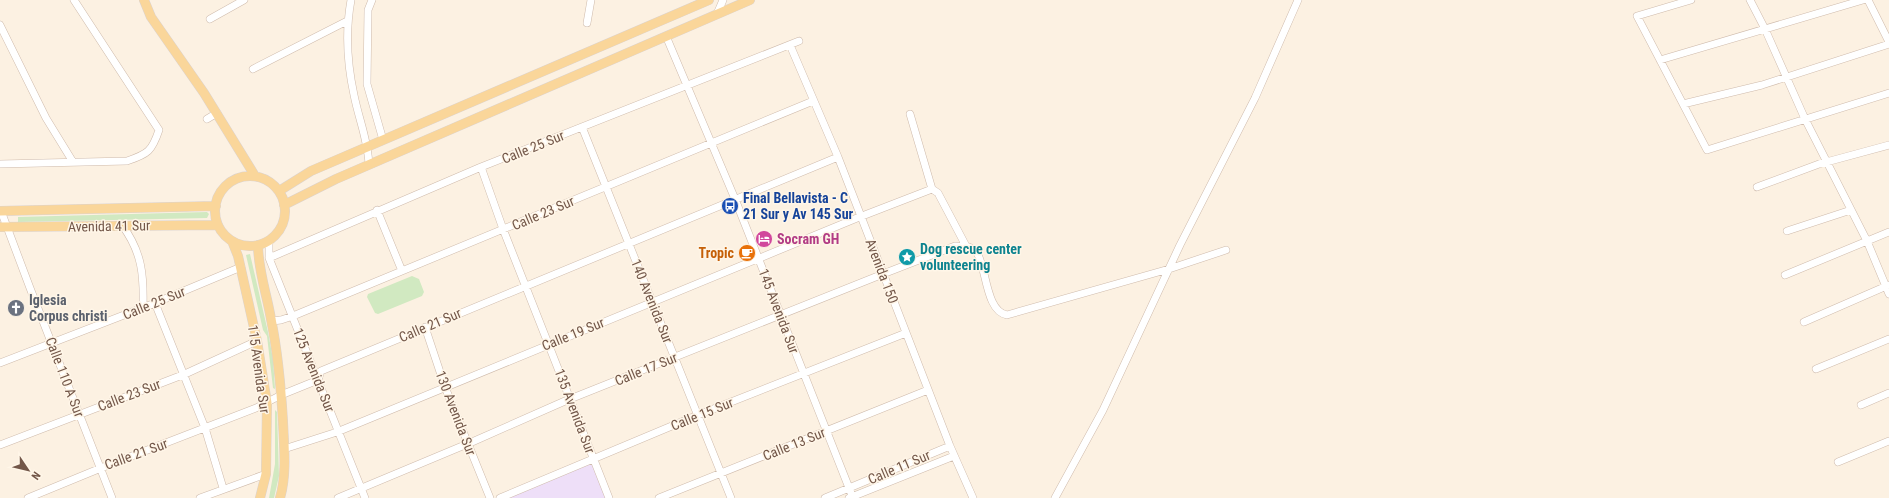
<svg xmlns="http://www.w3.org/2000/svg" width="1889" height="498" font-family="'Roboto Condensed',sans-serif">
  <rect width="100%" height="100%" fill="#fcf1e2"/>
  <path fill="#eedff8" d="M592 463 606 498H505Z"/>
  <path fill="#d1e9c1" d="M207 212 209 214 207 218 18 222V217Z
    M250 254 268 332 273 359 275 389 273 388 267 336 263 330 246 255Z
    M412 276 419 279 424 292 422 296 378 314 375 313 367 297 368 294Z
    M275 410 277 412 279 476 274 498H269L275 464Z"/>
  <g fill="none" stroke-linecap="round" stroke-linejoin="round">
    <g stroke="#cfbbac" stroke-width="8">
      <path id="minor" d="M351 0C345 33 347 63 354 95 359 120 368 140 369 165
        M372 0 368 10 367 84 383 140
        M1691 0 1637 16 1707 150 1889 93
        M1750 0 1765 29 1805 119 1867 241 1889 294
        M1868 0 1889 42
        M717 14 723 0
        M210 19 244 0
        M587 23 591 0
        M0 25 46 118 73 162
        M666 36 735 199 853 498
        M790 45 838 157 950 446 973 498
        M1660 60 1863 0
        M253 69 347 21
        M1683 104 1762 85 1889 44
        M910 114 932 189 938 193 966 246
        M207 119 217 113
        M582 127 731 498
        M0 164 127 161C148 154 152 151 159 130L74 0
        M481 167 503 229 609 498
        M1757 187 1819 164 1889 145
        M377 210 402 271
        M1 211 30 288 112 498
        M122 225C142 252 144 275 143 308
        M1787 231 1851 210
        M269 241V258L365 498
        M269 258 481 167 799 41
        M1785 275 1889 232
        M155 303 205 428 223 488
        M272 321 281 320 293 316 813 101
        M1804 322 1889 285
        M425 327 445 387 490 498
        M0 363 155 303 241 267
        M1816 369 1889 339
        M1861 405 1889 393
        M0 445 185 374 257 341
        M284 449 337 432 857 218 932 189
        M1838 462 1889 441
        M28 498 101 468 256 408 281 395 318 380 321 371 838 157
        M200 498 266 474
        M338 498 472 442 565 401 888 272 955 246 969 247 976 251C987 267 985 311 1007 315L1169 269 1226 250
        M500 498 698 415 906 333
        M659 498 928 390
        M825 498 950 446
        M849 498 954 456
        M1055 498 1103 410 1180 245 1255 98 1298 0"/>
    </g>
    <g stroke="#dbd3d0" stroke-width="10">
      <path id="major" d="M144 0 151 17 204 93 255 176
        M215 211a35 35 0 1 1 70 0a35 35 0 1 1-70 0Z
        M279 191 311 171 709 0
        M284 205 336 179 750 0
        M0 211 216 206
        M0 227 218 225
        M232 241 238 256 257 341 267 403 266 474 260 498
        M258 245C258 270 267 295 271 319 278 353 281 388 283 422 284 447 287 474 280 498"/>
    </g>
    <use href="#minor" stroke="#fff" stroke-width="7"/>
    <use href="#major" stroke="#fad69a" stroke-width="9"/>
  </g>
  <defs>
    <g id="bus-disc" transform="scale(0.9)"><circle r="9.5" fill="#1a4fb4" stroke="#fff6e8"/><path d="M-5-6H5V4H4V6H2V4H-2V6H-4V4H-5ZM-3.5-4V0h7V-4ZM-3.5 1.2v1.5H-2V1.2ZM2 1.2v1.5H3.5V1.2Z" fill="#fff"/></g>
    <g id="hotel-disc" transform="scale(0.9)"><circle r="9.5" fill="#d1479c" stroke="#fff6e8"/><path d="M-6-4.5h1.5V1H6V5H4.5V3h-9V5H-6ZM-4 0a1.8 1.8 0 1 1 3.6 0ZM.5 0V-2.5h3Q6-2.5 6 0Z" fill="#fff"/></g>
    <g id="cafe-disc" transform="scale(0.9)"><circle r="9.5" fill="#e8710a" stroke="#fff6e8"/><path d="M-5.5-4.5H6V0H3Q3 3.5 0 3.5H-2.5Q-5.5 3.5-5.5 0ZM3-3.2v2h1.7v-2ZM-6 4.5H4V6H-6Z" fill="#fff"/></g>
    <g id="sight-disc" transform="scale(0.9)"><circle r="9.5" fill="#0f9aa8" stroke="#fff6e8"/><path d="M0-6L1.8-2.2L6-1.7L2.9 1.2L3.7 5.4L0 3.3L-3.7 5.4L-2.9 1.2L-6-1.7L-1.8-2.2Z" fill="#fff"/></g>
    <g id="church-disc" transform="scale(0.9)"><circle r="9.5" fill="#6b7280" stroke="#fff6e8"/><path d="M-1.2-6h2.4v3.5h3.3v2.4h-3.3V6h-2.4V-.1h-3.3v-2.4h3.3Z" fill="#fff"/></g>
  </defs>
  <g fill-rule="evenodd">
    <use href="#bus-disc" x="730" y="206"/>
    <use href="#hotel-disc" x="764" y="239"/>
    <use href="#cafe-disc" x="747" y="253"/>
    <use href="#sight-disc" x="907" y="257"/>
    <use href="#church-disc" x="16" y="308"/>
  </g>
  <g text-anchor="middle" dominant-baseline="central" stroke-width="3" stroke-linejoin="round" paint-order="stroke">
    <g font-size="14" fill="#735749" stroke="#fff6e8">
      <text transform="translate(533 147) rotate(-22)">Calle 25 Sur</text>
      <text transform="translate(543 213) rotate(-23)">Calle 23 Sur</text>
      <text transform="translate(109 226) rotate(-1)">Avenida 41 Sur</text>
      <text transform="translate(882 271) rotate(69)">Avenida 150</text>
      <text transform="translate(652 301) rotate(68)">140 Avenida Sur</text>
      <text transform="translate(154 303) rotate(-22)">Calle 25 Sur</text>
      <text transform="translate(779 311) rotate(69)">145 Avenida Sur</text>
      <text transform="translate(430 325) rotate(-23)">Calle 21 Sur</text>
      <text transform="translate(573 334) rotate(-22)">Calle 19 Sur</text>
      <text transform="translate(259 369) rotate(82)">115 Avenida Sur</text>
      <text transform="translate(646 369) rotate(-22)">Calle 17 Sur</text>
      <text transform="translate(314 370) rotate(68)">125 Avenida Sur</text>
      <text transform="translate(65 377) rotate(69)">Calle 110 A Sur</text>
      <text transform="translate(129 395) rotate(-21)">Calle 23 Sur</text>
      <text transform="translate(575 411) rotate(69)">135 Avenida Sur</text>
      <text transform="translate(456 413) rotate(69)">130 Avenida Sur</text>
      <text transform="translate(702 414) rotate(-22)">Calle 15 Sur</text>
      <text transform="translate(794 444) rotate(-22)">Calle 13 Sur</text>
      <text transform="translate(136 454) rotate(-20)">Calle 21 Sur</text>
      <text transform="translate(899 467) rotate(-23)">Calle 11 Sur</text>
    </g>
    <g font-size="14" font-weight="bold" fill="#164399" stroke="#fff6e8" text-anchor="start">
      <text x="743" y="198">Final Bellavista - C<tspan x="743" dy="16">21 Sur y Av 145 Sur</tspan></text>
    </g>
    <g font-size="14" font-weight="bold" fill="#b23c85" stroke="#fff6e8" text-anchor="start">
      <text x="777" y="239">Socram GH</text>
    </g>
    <g font-size="14" font-weight="bold" fill="#0d838f" stroke="#fff6e8" text-anchor="start">
      <text x="920" y="249">Dog rescue center<tspan x="920" dy="16">volunteering</tspan></text>
    </g>
    <g font-size="14" font-weight="bold" fill="#c56008" stroke="#fff6e8" text-anchor="end">
      <text x="734" y="253">Tropic</text>
    </g>
    <g font-size="14" font-weight="bold" fill="#5b616d" stroke="#fff6e8" text-anchor="start">
      <text x="29" y="300">Iglesia<tspan x="29" dy="16">Corpus christi</tspan></text>
    </g>
  </g>
  <g transform="translate(28 470) rotate(125)" stroke="#fff6e8" stroke-width="3" paint-order="stroke">
  <path d="M0-3L7 15L0 10L-7 15Z" fill="#735749"/>
  <text y="-6" font-size="11" font-weight="bold" text-anchor="middle" fill="#735749">N</text>
  </g>
</svg>
